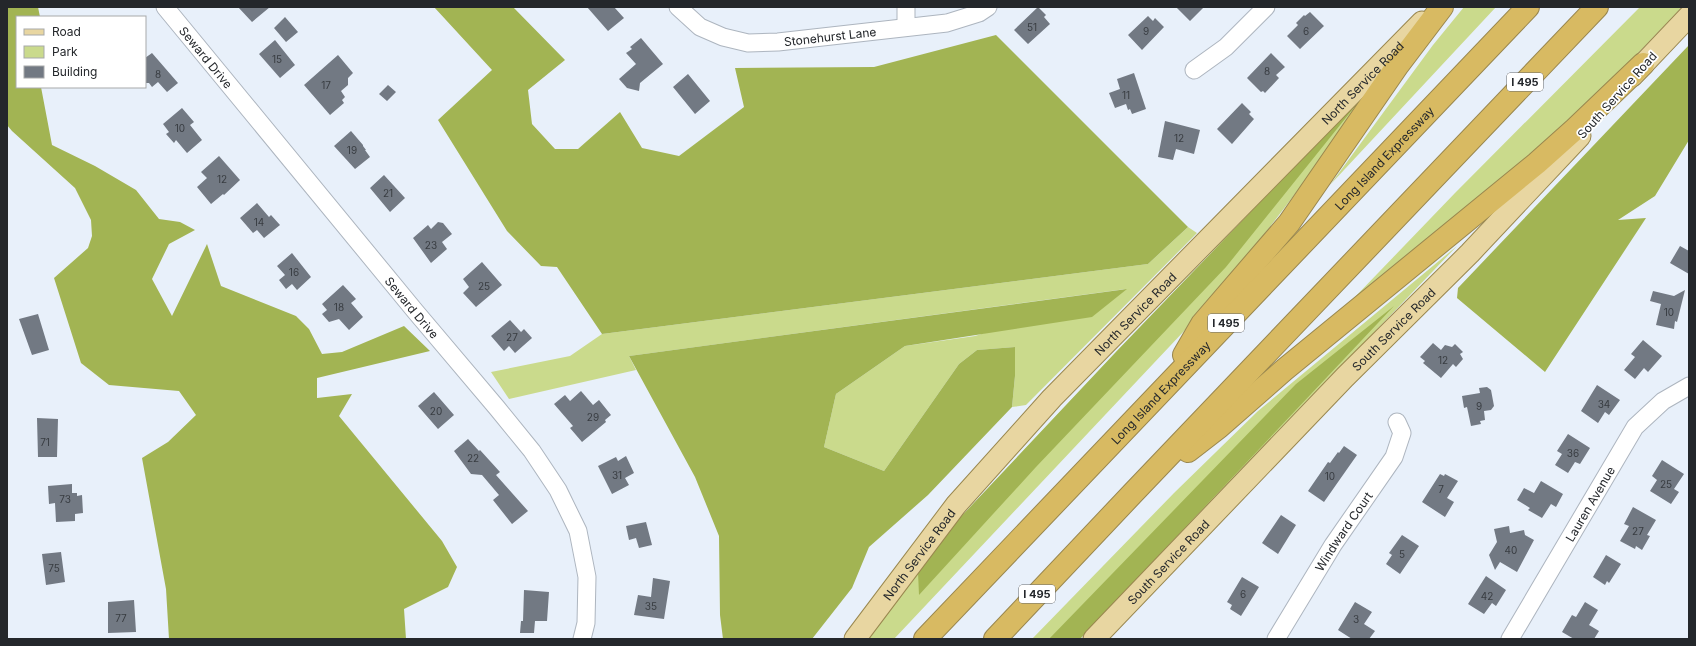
<svg xmlns="http://www.w3.org/2000/svg" width="1696" height="646" font-family="Inter,sans-serif">
  <rect width="100%" height="100%" fill="#e8f0fa"/>
  <path fill="#cada8c" d="M1464 7H1496L1330 185 1433 45Z
    M1640 7H1682L1601 92 1550 143 1366 295 1354 298 1455 193Z
    M1369 89 1371 94 1218 295 894 639H867L957 521 1116 352Z
    M1188 227 1197 233 1026 405 1012 407 1015 376V347L977 350 959 364 884 471 824 447 836 394 905 346 975 336 1126 289 629 356 636 370 509 399 491 372 570 356 602 334 1148 264Z
    M1457 246 1080 639H1032L1174 493 1258 411Z"/>
  <path fill="#a2b453" d="M7 7H38L40 17H17V87H41L52 145 95 166 136 190 159 219 180 222 195 230 169 244 152 279 172 316 207 244 221 286 296 316 309 329 322 354 342 352 404 326 430 351 317 378V398L352 394 339 416 442 541 457 567 448 587 404 609 406 639H169L166 589 142 458 168 442 196 415 179 391 109 385 81 363 54 278 88 248 92 236 91 220 75 188 12 131 7 125Z
    M434 7H513L565 60 528 90 532 124 555 149H578L620 112 642 148 679 156 744 107 735 68 874 67 996 35 1188 227 1148 264 602 334 557 267 541 266 507 231 438 120 492 70Z
    M1689 45V140L1655 196 1618 220 1646 218 1545 372 1457 298 1458 288Z
    M1369 89 1226 267 1036 467 919 595 918 572 957 521 1116 352Z
    M1127 289 1092 317 905 346 836 394 824 447 884 471 959 364 977 350 1015 347V376L1012 407 928 495 869 547 852 588 812 639H723L720 615 719 536 695 477 629 356Z
    M1394 306 1080 639H1049L1296 384Z"/>
  <path fill="#727983" d="M238 7H270L252 22Z
    M587 7H614L624 18 608 31Z
    M1038 7 1046 15 1044 17 1050 24 1028 44 1014 30Z
    M1176 7H1204L1190 21Z
    M1310 12 1324 26 1300 49 1287 36 1298 25 1296 23 1304 15 1305 16Z
    M1148 16 1153 21 1155 18 1164 27 1142 50 1128 35Z
    M285 17 298 32 286 42 274 28Z
    M641 38 663 64 640 83 639 91 627 88 619 79 636 64 626 53 632 49 630 47Z
    M275 40 295 65 280 78 259 54Z
    M152 53 178 83 167 92 158 82 152 87 149 83H145V58Z
    M1271 53 1285 67 1276 75 1279 78 1265 93 1263 91 1261 92 1247 78Z
    M338 55 353 73 348 78V85L341 91 345 97 342 100 344 103 330 115 304 85Z
    M1134 73 1146 109 1132 114 1130 109 1128 110 1126 104 1115 108 1109 93 1120 89 1117 79Z
    M688 74 710 101 695 114 673 87Z
    M388 85 396 92 387 101 379 94Z
    M1242 103 1251 112 1249 114 1254 119 1232 144 1217 129Z
    M182 108 194 122 190 125 202 140 187 153 176 140 174 143 166 134 169 132 163 124Z
    M1165 121 1200 130 1194 154 1176 149 1173 160 1158 157Z
    M351 131 363 145V146L366 150H365L370 157 355 169 334 146Z
    M219 156 240 180 224 195 223 194 211 204 197 187 207 178 201 172Z
    M384 175 405 198 390 212 370 188Z
    M257 203 269 217 271 215 280 225 264 238 257 230 253 233 240 218Z
    M438 222 443 223 452 234 442 242 447 249 431 263 413 238 428 225 431 229Z
    M1680 246 1689 251V274L1670 263Z
    M292 253 311 277 297 290 292 284 286 289 279 280 285 275 277 266Z
    M482 262 502 285 476 307 463 293 469 287 463 279Z
    M343 285 356 299 351 303 363 317 349 330 339 319 329 322 322 314 327 310 322 304Z
    M1685 290 1677 322 1675 321 1674 329 1656 325 1661 304 1650 301 1653 291 1674 296Z
    M38 314 49 350 32 355 19 319Z
    M510 320 521 332 524 329 532 338 515 353 509 346 504 351 491 336Z
    M1643 340 1662 356 1648 372 1644 368 1635 379 1624 370 1635 357 1631 354Z
    M1433 343 1441 350 1445 345 1452 347 1455 344 1463 352 1460 354 1463 359 1456 367 1453 364 1441 378 1423 363 1425 361 1420 357Z
    M1597 385 1620 400 1609 415 1605 412 1598 423 1581 411Z
    M1487 387 1491 390 1494 406 1491 410 1484 411 1485 420 1480 421 1481 424 1471 426 1467 407 1464 408 1462 396 1480 393 1479 388Z
    M581 391 593 405 599 400 611 415 605 420 606 422 582 442 570 428 573 426 554 404 565 395 570 401Z
    M434 392 454 415 438 429 418 406Z
    M37 418 58 419 57 457H38Z
    M1568 434 1590 448 1580 464 1575 462 1568 473 1555 465 1562 454 1557 451Z
    M468 439 479 451 480 450 500 472 496 475 528 511 512 524 493 500 499 495 482 475 471 474 454 451Z
    M1344 446 1357 455 1324 502 1308 491 1328 462 1330 463 1338 452 1339 453Z
    M626 456 634 473 625 478 629 485 612 494 598 466 616 457 618 461Z
    M1662 460 1684 474 1674 489 1679 492 1671 504 1650 491 1657 480 1652 476Z
    M1440 474 1444 476 1445 474 1458 481 1447 498 1454 502 1445 517 1422 502Z
    M1541 481 1563 494 1556 507 1551 504 1542 518 1528 510 1530 508 1517 500 1524 488 1534 493Z
    M72 484V493H77V496L82 495 83 513 75 514V521L56 522 55 503 49 504 48 486Z
    M1633 507 1656 520 1647 535 1650 536 1642 550 1636 546 1635 549 1620 541 1629 526 1624 524Z
    M1281 515 1296 525 1278 554 1262 543Z
    M646 522 652 545 639 548 636 538 629 540 626 526Z
    M1509 526 1510 533 1524 530 1525 535 1534 540 1517 572 1500 562 1495 570 1489 555 1497 542 1494 529Z
    M1402 535 1419 546 1400 574 1386 564 1392 555 1389 553Z
    M61 552 65 582 46 585 42 554Z
    M1606 555 1621 564 1609 583 1607 581 1605 585 1593 577Z
    M1486 576 1506 590 1496 606 1492 603 1484 614 1468 604Z
    M1242 577 1259 587 1241 616 1230 609 1232 605 1227 602Z
    M653 578 670 581 664 619 634 615 638 595 651 597Z
    M524 590 549 592 547 621H535L534 633H520L521 621H523Z
    M134 600 136 632 108 633V602Z
    M1355 602 1372 612 1364 624 1375 631 1369 639H1352L1338 630Z
    M1585 602 1598 610 1589 625 1599 631 1594 639H1574L1562 632 1572 615 1576 617Z"/>
  <g fill="none" stroke-linecap="round" stroke-linejoin="round">
    <g stroke="#adb5bf" stroke-width="19">
      <g id="minor">
        <path id="s1" d="M165 7 415 311 497 408 532 451 558 490 578 531 587 577 586 623 582 639"/>
        <path id="s2" d="M678 7 700 27 723 37 748 43 778 42 947 23 979 13 988 7"/>
        <path d="M906 7V27"/>
        <path d="M1194 70 1226 47 1266 7"/>
        <path id="s3" d="M1276 639 1333 545 1394 457 1402 433 1397 422"/>
        <path id="s4" d="M1510 639 1635 427 1663 401 1689 386"/>
      </g>
    </g>
    <g stroke="#99874f" stroke-width="23">
      <g id="major">
        <path d="M1632 76 1689 16"/>
        <path id="s5" d="M855 639 956 505 1052 398 1422 22"/>
        <path id="s6" d="M1094 639 1345 377 1470 253 1580 136"/>
      </g>
    </g>
    <g stroke="#99874f" stroke-width="24">
      <g id="highway">
        <path d="M1184 355 1202 324 1289 223 1398 65 1442 7"/>
        <path d="M1188 451 1219 427 1284 370 1537 163 1575 129 1643 64"/>
        <path id="s7" d="M925 639 1528 7"/>
        <path d="M995 639 1132 494 1597 7"/>
      </g>
    </g>
    <use href="#minor" stroke="#fff" stroke-width="17"/>
    <use href="#major" stroke="#e8d6a1" stroke-width="21"/>
    <use href="#highway" stroke="#d8ba62" stroke-width="22"/>
  </g>
  <g text-anchor="middle" dominant-baseline="central" stroke-width="3.5" stroke-linejoin="round" paint-order="stroke">
    <g font-size="10" fill="#383c41">
      <text x="1032" y="27">51</text>
      <text x="1146" y="31">9</text>
      <text x="1306" y="31">6</text>
      <text x="277" y="59">15</text>
      <text x="1267" y="71">8</text>
      <text x="158" y="74">8</text>
      <text x="326" y="85">17</text>
      <text x="1126" y="95">11</text>
      <text x="180" y="128">10</text>
      <text x="1179" y="138">12</text>
      <text x="352" y="150">19</text>
      <text x="222" y="179">12</text>
      <text x="388" y="193">21</text>
      <text x="259" y="222">14</text>
      <text x="431" y="245">23</text>
      <text x="294" y="272">16</text>
      <text x="484" y="286">25</text>
      <text x="339" y="307">18</text>
      <text x="1669" y="312">10</text>
      <text x="512" y="337">27</text>
      <text x="1443" y="360">12</text>
      <text x="1604" y="404">34</text>
      <text x="1479" y="406">9</text>
      <text x="436" y="411">20</text>
      <text x="593" y="417">29</text>
      <text x="45" y="442">71</text>
      <text x="1573" y="453">36</text>
      <text x="473" y="458">22</text>
      <text x="617" y="475">31</text>
      <text x="1330" y="476">10</text>
      <text x="1666" y="484">25</text>
      <text x="1441" y="489">7</text>
      <text x="65" y="499">73</text>
      <text x="1638" y="531">27</text>
      <text x="1511" y="550">40</text>
      <text x="1402" y="554">5</text>
      <text x="54" y="568">75</text>
      <text x="1243" y="594">6</text>
      <text x="1487" y="596">42</text>
      <text x="651" y="606">35</text>
      <text x="121" y="618">77</text>
      <text x="1356" y="619">3</text>
    </g>
    <g fill="#fff" stroke="#66686b" stroke-width="1">
      <rect x="1507" y="73" width="36" height="18" rx="3"/>
      <rect x="1208" y="314" width="36" height="18" rx="3"/>
      <rect x="1019" y="585" width="36" height="18" rx="3"/>
    </g>
    <g font-size="11" font-weight="bold" fill="#24272b">
      <text x="1525" y="82">I 495</text>
      <text x="1226" y="323">I 495</text>
      <text x="1037" y="594">I 495</text>
    </g>
    <g font-size="12" fill="#24272b" stroke="#fff">
      <text stroke="none"><textPath href="#s2" startOffset="163">Stonehurst Lane</textPath></text>
      <text stroke="none"><textPath href="#s1" startOffset="65">Seward Drive</textPath></text>
      <text stroke="none"><textPath href="#s5" startOffset="754">North Service Road</textPath></text>
      <text transform="translate(1617 95) rotate(-48)">South Service Road</text>
      <text stroke="none"><textPath href="#s7" startOffset="665">Long Island Expressway</textPath></text>
      <text stroke="none"><textPath href="#s1" startOffset="389">Seward Drive</textPath></text>
      <text stroke="none"><textPath href="#s5" startOffset="430">North Service Road</textPath></text>
      <text stroke="none"><textPath href="#s6" startOffset="431">South Service Road</textPath></text>
      <text stroke="none"><textPath href="#s7" startOffset="341">Long Island Expressway</textPath></text>
      <text stroke="none"><textPath href="#s4" startOffset="157">Lauren Avenue</textPath></text>
      <text stroke="none"><textPath href="#s3" startOffset="127">Windward Court</textPath></text>
      <text stroke="none"><textPath href="#s5" startOffset="106">North Service Road</textPath></text>
      <text stroke="none"><textPath href="#s6" startOffset="107">South Service Road</textPath></text>
    </g>
  </g>
  <rect width="1696" height="646" fill="none" stroke="#24272b" stroke-width="16"/>
  <rect x="16" y="16" width="130" height="72" fill="#ffffff" stroke="#a7a9aa"/>
  <rect x="24" y="29" width="20" height="6" fill="#e8d6a1" stroke="#a7a9aa"/>
  <text x="52" y="36" font-size="12" fill="#24272b">Road</text>
  <rect x="24" y="46" width="20" height="12" fill="#cada8c" stroke="#a7a9aa"/>
  <text x="52" y="56" font-size="12" fill="#24272b">Park</text>
  <rect x="24" y="66" width="20" height="12" fill="#727983" stroke="#a7a9aa"/>
  <text x="52" y="76" font-size="12" fill="#24272b">Building</text>
</svg>
